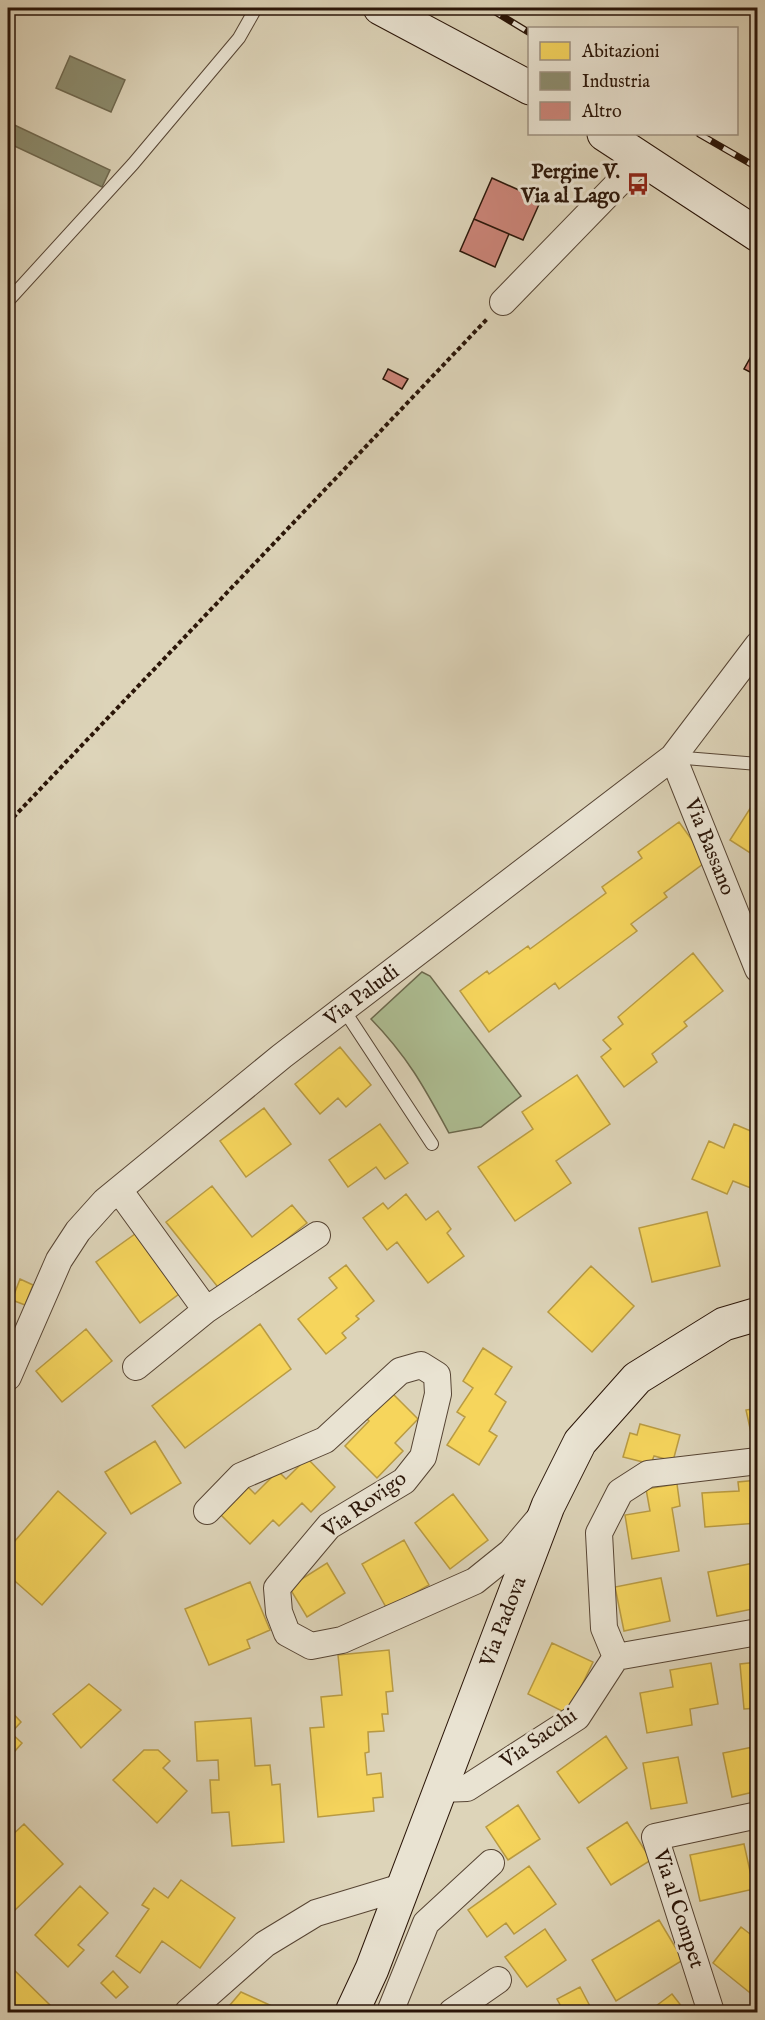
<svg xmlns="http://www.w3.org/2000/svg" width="765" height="2020" font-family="'IM FELL English',serif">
  <rect width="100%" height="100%" fill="#ddd4b9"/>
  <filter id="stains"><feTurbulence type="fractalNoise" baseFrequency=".00333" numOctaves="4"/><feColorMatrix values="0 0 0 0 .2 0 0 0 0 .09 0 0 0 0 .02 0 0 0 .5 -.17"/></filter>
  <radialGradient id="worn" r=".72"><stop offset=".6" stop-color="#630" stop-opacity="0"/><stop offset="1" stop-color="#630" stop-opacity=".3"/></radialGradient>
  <path fill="#adbd92" stroke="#6c694d" stroke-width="1.5" d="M422 972 430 976 521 1096 481 1127 449 1133C424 1087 408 1057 371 1019Z"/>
  <path fill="#f6d55c" stroke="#b99b43" stroke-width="1.5" d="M758 796V858L730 840Z
    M679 822 707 861 664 893 667 897 631 924 637 931 559 989 555 983 489 1032 460 991 487 971 489 974 528 946 530 949 606 893 602 887 642 858 638 852Z
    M693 953 723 991 684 1022 687 1026 652 1054 657 1062 624 1087 601 1057 611 1049 603 1040 623 1024 618 1017Z
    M340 1047 371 1085 346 1107 338 1098 320 1114 295 1084Z
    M577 1075 610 1124 556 1161 571 1183 515 1221 478 1167 533 1129 522 1112Z
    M264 1108 291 1144 246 1177 220 1141Z
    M380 1124 408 1163 385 1179 376 1167 348 1187 329 1160Z
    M734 1124 758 1134V1179L755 1178 751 1188 733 1181 727 1194 692 1179 709 1141 724 1148Z
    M212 1186 252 1237 292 1205 307 1223 221 1291 166 1222Z
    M406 1194 426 1220 438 1211 451 1229 447 1233 464 1256 428 1283 397 1242 387 1250 363 1218 383 1203 388 1209Z
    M707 1212 720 1266 652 1282 639 1228Z
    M135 1234 179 1294 140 1323 96 1262Z
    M346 1265 374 1301 356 1316 359 1319 342 1333 346 1338 326 1354 298 1319 337 1288 329 1278Z
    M591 1266 634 1306 592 1352 548 1312Z
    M20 1279 33 1285 25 1305 12 1300Z
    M260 1324 291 1369 185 1448 152 1406Z
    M86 1329 112 1361 62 1402 36 1371Z
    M483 1348 512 1367 495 1394 506 1402 489 1431 497 1436 479 1465 447 1445 465 1417 457 1412 473 1388 463 1381Z
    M389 1390 418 1419 395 1443 403 1451 377 1478 345 1446 369 1421 364 1416Z
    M758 1408V1451H755L746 1410Z
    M640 1424 680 1435 673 1461 654 1456 651 1464 623 1457 630 1433 637 1435Z
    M155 1441 181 1483 131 1514 105 1472Z
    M307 1458 335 1487 311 1512 302 1503 279 1526 273 1520 250 1544 219 1513 247 1486 255 1494 278 1471 286 1479Z
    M758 1480V1523L705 1527 702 1493 739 1491 738 1482Z
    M677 1484 680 1506 672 1508 679 1551 632 1559 625 1515 650 1511 646 1489Z
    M58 1491 106 1533 42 1605 8 1575V1549Z
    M453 1494 488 1540 450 1569 415 1523Z
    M404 1540 429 1585 387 1609 362 1564Z
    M327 1563 345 1593 307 1617 289 1587Z
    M754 1563 758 1608 717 1616 708 1572Z
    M661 1578 670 1621 624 1631 615 1587Z
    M250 1582 270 1630 247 1640 250 1648 209 1665 185 1609Z
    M552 1643 593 1662 568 1714 528 1694Z
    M389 1650 393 1691 386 1692 388 1714H382L384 1731 368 1732 369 1752 365 1753 367 1775 381 1773 383 1797 373 1798 374 1811 318 1817 310 1728 324 1727 321 1697 342 1695 338 1655Z
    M758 1662V1708L744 1709 740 1664Z
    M711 1663 718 1704 690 1709 692 1725 647 1733 640 1693 673 1687 670 1670Z
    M89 1684 121 1710 81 1748 53 1714Z
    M8 1708 21 1722 11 1733 22 1743 8 1759Z
    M251 1718 255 1766 270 1765 272 1785 280 1784 284 1842 232 1846 229 1812 212 1813 210 1780H219L218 1760 197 1761 195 1722Z
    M606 1736 627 1768 579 1803 557 1772Z
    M758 1746V1791L732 1797 723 1753Z
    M144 1750H158L170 1761 163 1768 187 1791 157 1823 113 1780Z
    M678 1757 687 1803 651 1809 643 1763Z
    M518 1805 540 1839 508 1860 486 1827Z
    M627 1822 651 1860 611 1885 587 1848Z
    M24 1824 63 1864 13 1912 8 1906V1839Z
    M744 1844 754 1889 700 1901 690 1855Z
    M529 1866 556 1904 514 1934 506 1923 487 1937 468 1910Z
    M181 1880 235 1918 200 1968 162 1941 140 1973 116 1956 149 1909 142 1905 154 1888 168 1898Z
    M80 1886 108 1913 78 1945 84 1950 68 1967 35 1935Z
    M659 1920 683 1960 616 2001 592 1960Z
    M741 1927 758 1940V1992L754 1996 713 1963Z
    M545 1929 566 1960 527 1987 505 1957Z
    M8 1964 50 2005 43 2012H14L8 2006Z
    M113 1971 128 1987 116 1998 101 1983Z
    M580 1987 593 2012H564L557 1999Z
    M241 1992 285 2012H224Z
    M672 1994 686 2012H648Z"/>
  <path fill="#8c8c6e" stroke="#6f684f" stroke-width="1.5" d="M70 56 125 80 111 112 56 88Z
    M8 122 110 170 102 187 8 143Z"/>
  <path fill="#cb8478" stroke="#2a1508" stroke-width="1.5" d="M492 178 541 200 523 240 474 219Z
    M474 219 509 234 495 267 460 251Z
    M758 344V376L744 369Z
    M388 369 408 379 402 389 383 379Z"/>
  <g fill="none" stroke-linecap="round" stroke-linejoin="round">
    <g stroke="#574534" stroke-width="14">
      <path id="lane" d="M8 301 133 164 239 38 256 8
        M673 757 758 764
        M344 1010 432 1144"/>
    </g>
    <g stroke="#574534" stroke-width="28">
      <path id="street" d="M503 302 643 158
        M673 757 758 969
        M119 1190 206 1310
        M136 1367 206 1310 317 1235
        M8 1377 59 1260 78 1231 105 1201 282 1056 673 757 758 645
        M758 1461 648 1474 620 1492 599 1533 604 1628 616 1657 758 1632
        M207 1511 241 1476 325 1440 400 1371 421 1365 437 1375 438 1394 423 1457 404 1481 329 1526 277 1588 279 1612 287 1633 311 1646 342 1640 475 1581 511 1552 537 1521
        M440 1789 467 1788 577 1717 616 1657
        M188 2012 265 1944 316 1913 402 1887
        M390 2012 426 1923 491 1863
        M452 2012 498 1980
        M711 2012 655 1837 758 1815"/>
    </g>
    <g stroke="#2a1508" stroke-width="35">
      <path id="secondary" d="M380 8 530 88
        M604 134 758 235
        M352 2012 372 1969 548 1506 580 1442 637 1378 724 1324 758 1314"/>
    </g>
    <path stroke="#2a1508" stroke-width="4" stroke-dasharray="4.5 3" stroke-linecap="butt" d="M8 823 488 318"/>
    <use href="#lane" stroke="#e9e3d2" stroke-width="12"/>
    <use href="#street" stroke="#e9e3d2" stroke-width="26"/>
    <use href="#secondary" stroke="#e9e3d2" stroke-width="33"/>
    <g stroke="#2a1508" stroke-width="7">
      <path id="rail" d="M489 8 530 33
        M699 134 758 168"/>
    </g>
    <use href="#rail" stroke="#e9e3d2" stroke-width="4.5" stroke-dasharray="14" stroke-linecap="butt"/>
  </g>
  <defs>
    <g id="bus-bare" transform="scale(1.8)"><path d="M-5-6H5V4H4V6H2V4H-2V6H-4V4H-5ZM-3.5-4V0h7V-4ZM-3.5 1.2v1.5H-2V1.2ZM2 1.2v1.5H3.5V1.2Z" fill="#8f2418" stroke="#e9e3d2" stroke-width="2.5" paint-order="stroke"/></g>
  </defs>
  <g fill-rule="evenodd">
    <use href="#bus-bare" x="638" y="184"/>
  </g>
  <g text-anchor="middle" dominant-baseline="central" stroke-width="6" stroke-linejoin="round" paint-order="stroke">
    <g font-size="21" font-weight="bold" fill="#2a1508" stroke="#e9e3d2" text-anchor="end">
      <text x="620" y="172">Pergine V.<tspan x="620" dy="24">Via al Lago</tspan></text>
    </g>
    <g font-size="21" fill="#2a1508" stroke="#e9e3d2">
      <text transform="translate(709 847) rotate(68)">Via Bassano</text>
      <text transform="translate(362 996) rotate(-37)">Via Paludi</text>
      <text transform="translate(365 1505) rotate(-36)">Via Rovigo</text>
      <text transform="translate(504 1622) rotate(-69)">Via Padova</text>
      <text transform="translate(539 1739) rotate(-35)">Via Sacchi</text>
      <text transform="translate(678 1909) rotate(72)">Via al Compet</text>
    </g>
  </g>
  <rect width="765" height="2020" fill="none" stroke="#ddd4b9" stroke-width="30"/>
  <rect x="9" y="9" width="747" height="2002" fill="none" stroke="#2a1508" stroke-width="3"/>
  <rect x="15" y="15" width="735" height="1990" fill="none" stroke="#2a1508" stroke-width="1.5"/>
  <rect x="528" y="27" width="210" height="108" fill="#e9e3d2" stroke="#9d9181" stroke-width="1.5"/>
  <rect x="540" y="42" width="30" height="18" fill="#f6d55c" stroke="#9d9181" stroke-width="1.5"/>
  <text x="582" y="57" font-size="18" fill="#2a1508">Abitazioni</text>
  <rect x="540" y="72" width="30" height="18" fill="#8c8c6e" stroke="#9d9181" stroke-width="1.5"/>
  <text x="582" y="87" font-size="18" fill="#2a1508">Industria</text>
  <rect x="540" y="102" width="30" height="18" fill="#cb8478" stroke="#9d9181" stroke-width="1.5"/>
  <text x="582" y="117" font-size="18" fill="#2a1508">Altro</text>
  <rect width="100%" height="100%" filter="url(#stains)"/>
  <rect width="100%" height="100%" fill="url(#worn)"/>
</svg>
